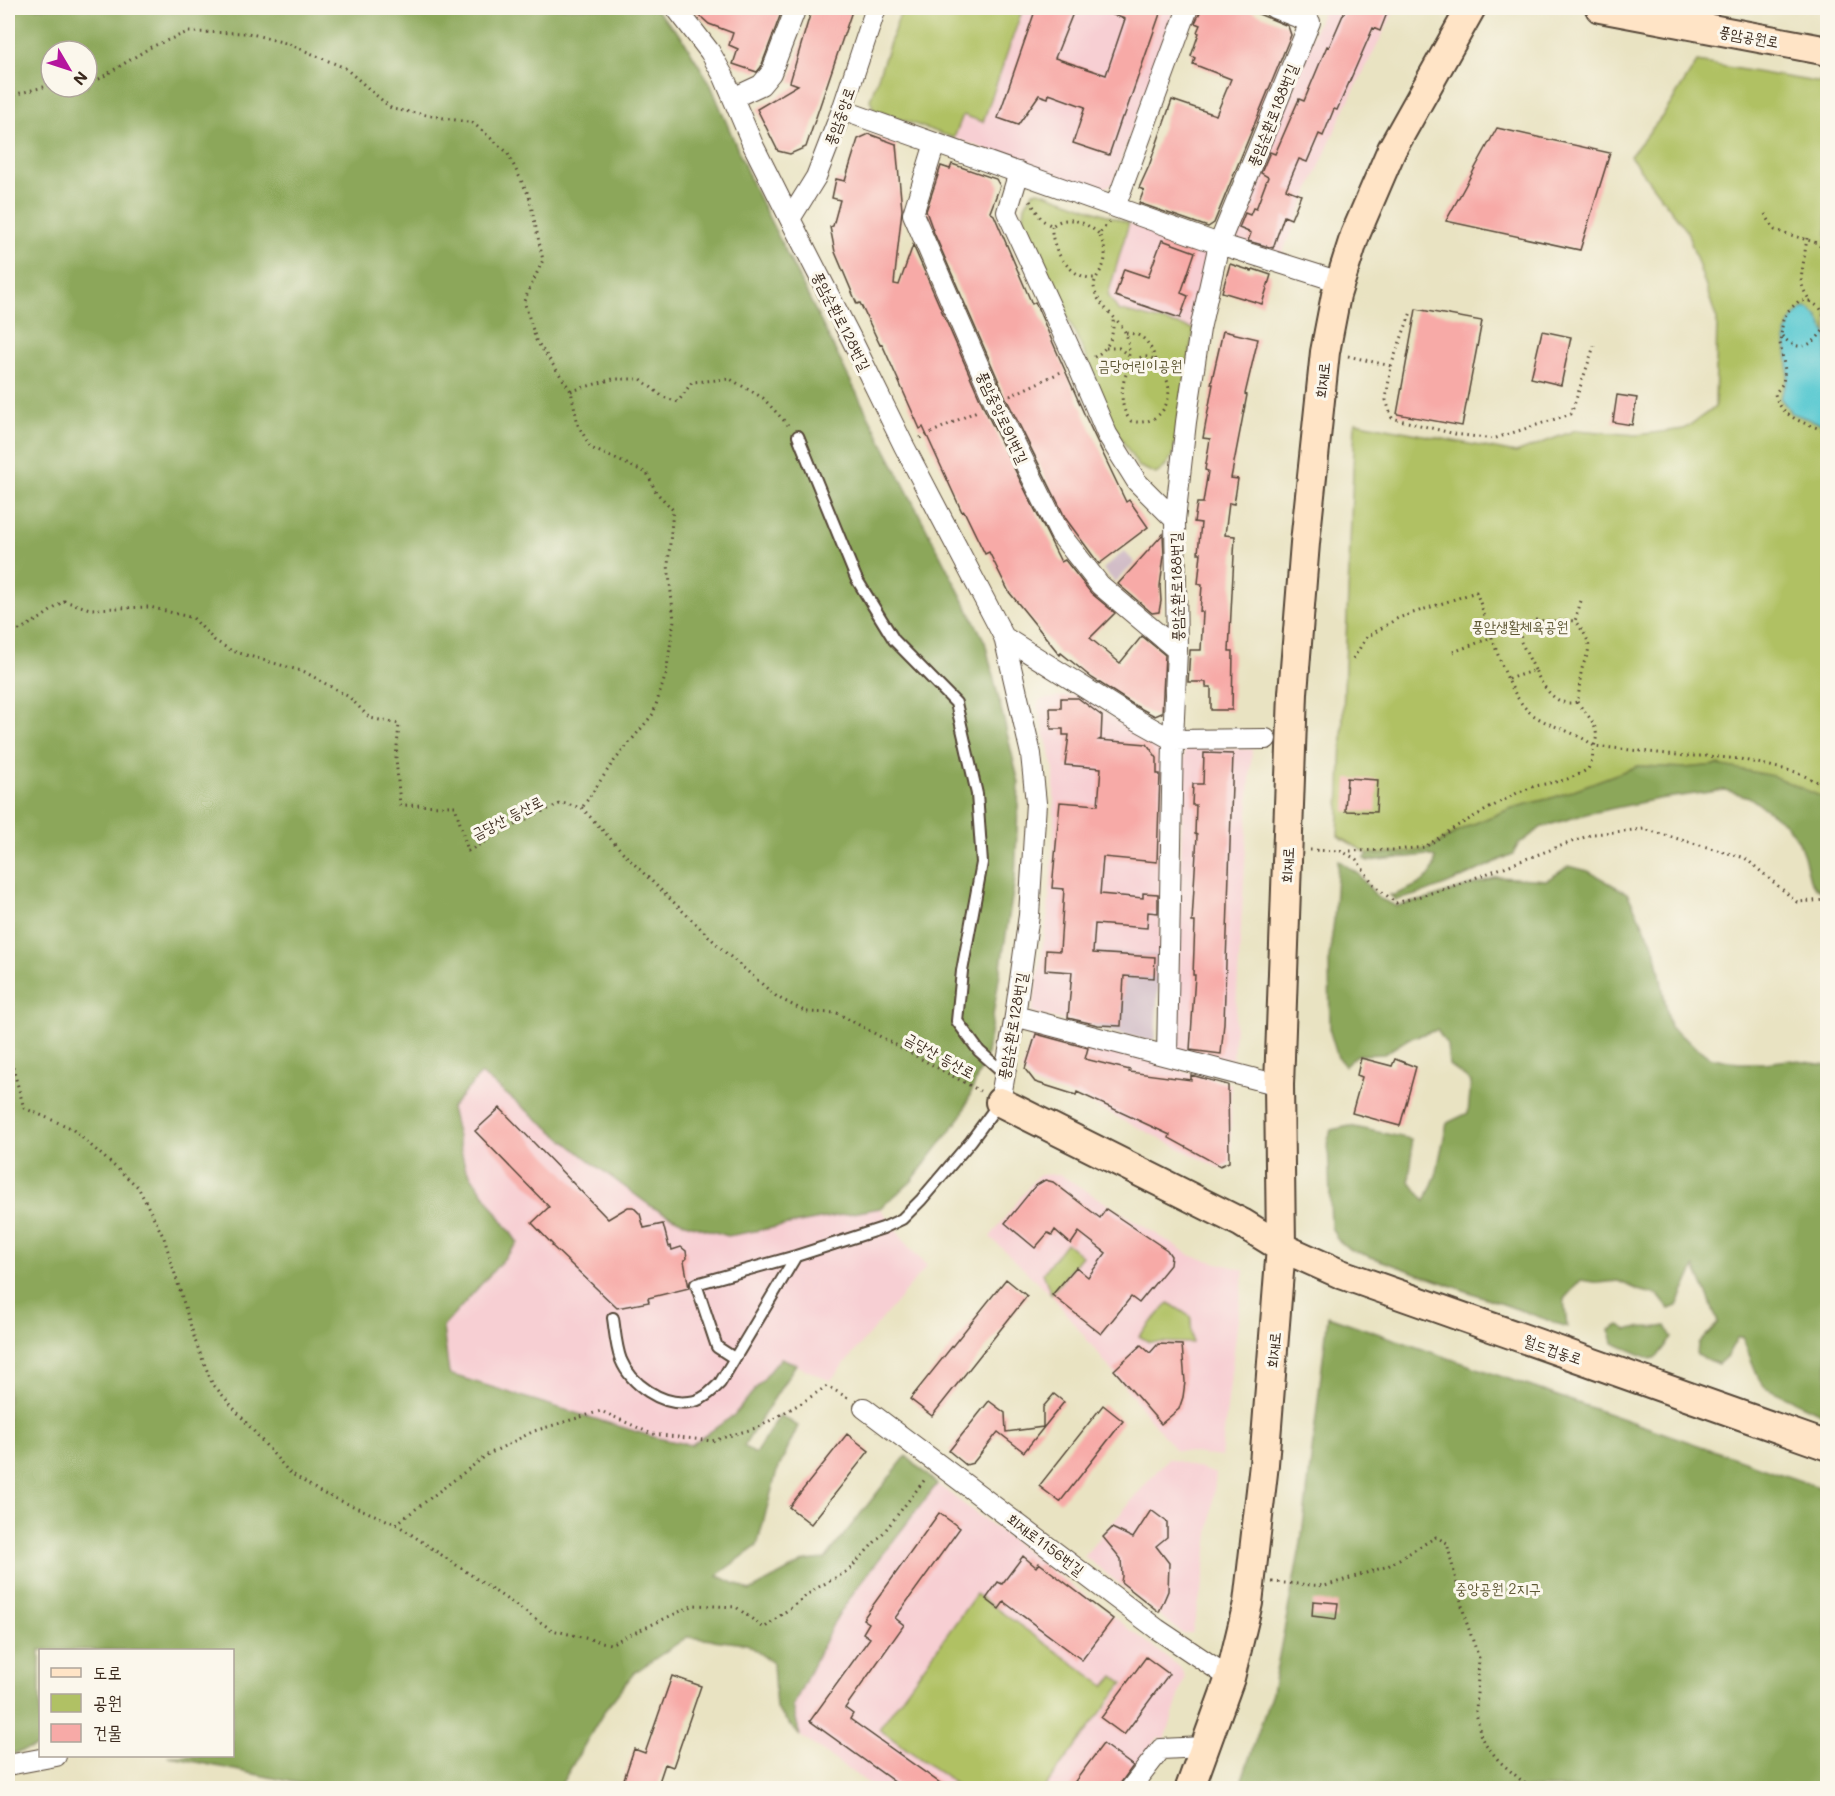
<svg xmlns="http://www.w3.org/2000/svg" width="1835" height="1796" font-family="Mali,'Poor Story',sans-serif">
  <rect width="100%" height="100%" fill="#fbf7ec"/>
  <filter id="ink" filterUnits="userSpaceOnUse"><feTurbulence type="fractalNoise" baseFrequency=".0167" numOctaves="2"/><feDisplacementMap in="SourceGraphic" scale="12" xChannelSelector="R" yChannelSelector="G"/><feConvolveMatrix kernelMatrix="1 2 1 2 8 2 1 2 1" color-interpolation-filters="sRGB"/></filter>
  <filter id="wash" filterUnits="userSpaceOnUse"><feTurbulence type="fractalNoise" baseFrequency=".008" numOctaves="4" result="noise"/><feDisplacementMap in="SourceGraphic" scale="24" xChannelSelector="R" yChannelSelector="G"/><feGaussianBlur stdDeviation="1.35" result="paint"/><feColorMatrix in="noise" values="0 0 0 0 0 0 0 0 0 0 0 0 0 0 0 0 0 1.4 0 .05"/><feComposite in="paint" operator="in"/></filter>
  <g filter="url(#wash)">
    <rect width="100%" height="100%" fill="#e9e3c2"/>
    <path fill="#f7cfd3" d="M902 8H1175L1113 183 1101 190 874 110 870 100Z
      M1312 8H1396L1343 112 1281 256 1233 239 1322 12Z
      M1129 223 1202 249 1208 259 1194 329 1118 310 1108 295Z
      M1078 694 1117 721 1164 748 1160 954 1092 1027 1032 1013 1048 912 1054 834V769L1037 705 1040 700Z
      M1184 747 1252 749 1233 1059 1175 1052Z
      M1041 1030 1231 1084V1163L1221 1169 1079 1098 1033 1084 1022 1070 1033 1033Z
      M481 1074 595 1165 652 1207 685 1223 728 1236 880 1208 908 1246 927 1266 830 1381 781 1358 734 1415 691 1445 657 1438 449 1374 443 1327 518 1243 465 1167 451 1108Z
      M1059 1174 1192 1256 1244 1270 1221 1457 1175 1450 1053 1297 990 1237 1038 1175Z
      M1168 1458 1216 1474 1203 1584 1192 1633H1182L1084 1556Z
      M937 1484 1180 1667 1185 1677 1165 1740 1158 1738 1122 1788H875L800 1736 793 1706 834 1622 853 1593Z"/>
    <path fill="#d2bdc7" d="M1124 551 1135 563 1115 582 1103 569Z
      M1097 951 1160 955 1155 1038 1150 1041 1092 1027Z"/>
    <path fill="#b0c164" stroke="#767641" stroke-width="1.5" d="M902 8H1023L983 122 963 115 954 138 874 110 870 100Z
      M1697 62 1827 84V799L1718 765 1685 768 1638 766 1555 797 1512 808 1464 828 1429 849 1409 853 1368 854 1338 836 1355 422 1516 453 1576 430 1637 435 1684 429 1715 407 1717 320 1687 231 1630 156 1664 114Z
      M1039 191 1129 223 1108 295 1118 310 1194 329 1173 455 1164 468 1156 474 1138 466 1115 429 1087 359 1023 222 1025 206 1033 192Z
      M1066 1243 1082 1256 1051 1294 1043 1273Z
      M1169 1303 1191 1317 1192 1343 1149 1342 1139 1336Z
      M976 1594 1105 1686 1114 1676 1123 1683 1044 1788H961L879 1729Z"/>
    <path fill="#8ca75a" stroke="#64683c" stroke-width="1.5" fill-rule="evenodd" d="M8 8H654L681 36 710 83 753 186 851 382 985 642 1019 783 1015 879 987 1053 962 1115 911 1182 880 1208 728 1236 685 1223 652 1207 595 1165 481 1074 451 1108 465 1167 518 1243 443 1327 449 1374 657 1438 691 1445 734 1415 781 1358 796 1364 744 1446 755 1454 780 1415 798 1426 776 1474 757 1546 717 1575 750 1591 805 1561 825 1559 906 1456 937 1484 853 1593 834 1622 793 1706 800 1736 776 1709 773 1663 746 1644 687 1637 634 1673 605 1710 559 1788H322L167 1756H232V1650H40V1746L8 1755ZM51 51H87V87H51Z
      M1718 765 1773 776 1827 799V895L1815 887 1810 880 1804 856 1798 840 1786 824 1749 797 1725 790 1658 799 1586 814 1542 827 1518 845 1513 854C1475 871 1436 893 1395 900L1390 895H1394C1411 888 1436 881 1435 858L1428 855 1368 861 1364 859 1368 854 1409 853 1429 849 1464 828 1512 808 1555 797 1638 766 1685 768Z
      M1338 860 1358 874 1378 898 1396 906 1428 899 1497 877 1547 880 1569 866 1588 871 1627 893 1655 948 1670 1027 1709 1057 1738 1063H1765L1789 1060 1827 1065 1828 1227 1823 1239 1828 1240 1827 1416 1765 1387 1759 1379 1742 1337 1737 1338 1727 1356 1718 1364 1697 1355 1698 1344 1718 1323 1709 1298 1695 1267 1677 1306 1669 1309 1658 1295 1641 1291 1618 1281 1599 1283 1581 1280 1564 1299 1567 1327 1349 1249 1337 1239 1331 1227 1328 1140 1331 1130 1350 1126 1411 1139 1412 1156 1409 1180 1425 1201 1436 1175 1447 1123 1468 1113 1471 1082 1449 1065 1447 1045 1437 1030 1408 1039 1384 1054 1357 1055 1345 1066 1338 1058 1330 1032 1329 958 1334 920Z
      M1328 1316 1827 1490V1788H1239L1272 1692 1301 1543Z
      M1619 1325 1628 1330C1641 1324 1653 1330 1666 1326L1672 1338 1657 1357 1651 1359 1613 1343 1610 1330Z"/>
    <path fill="#5dcad2" stroke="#4c7a78" stroke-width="1.5" d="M1804 308 1810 309 1818 317 1827 335V426L1792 413 1780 398C1783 390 1788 383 1788 375 1791 346 1774 331 1804 308Z"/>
    <g id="blocks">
      <path fill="#f7aaa7" d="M691 8H783L761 67 757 72 733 64 738 49 729 45 733 33 709 24Z
        M812 8H853L806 147 790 154 778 151 757 109 798 85 790 82Z
        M1036 8H1075L1055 58 1106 75 1125 19 1099 10 1100 8H1162L1124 117H1122L1109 155 1073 143 1085 107 1049 94 1048 98 1039 95 1018 125 998 118Z
        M1202 8H1244L1288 26 1291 35 1214 223 1208 227 1139 203 1144 190 1139 188 1149 166 1172 100 1216 115 1231 79 1193 64 1195 58 1191 56 1199 33 1197 32 1200 25 1195 23Z
        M1346 8H1389L1380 31 1373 28 1337 110 1334 109 1323 136 1319 134 1307 162 1299 159 1286 189 1301 195 1291 219 1284 216 1273 248 1248 241 1251 233 1239 228 1245 213 1250 215 1253 208 1256 209 1268 177 1261 173 1270 152 1275 154 1299 99 1304 101 1327 46 1329 47Z
        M1497 128 1610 153 1580 250 1446 221Z
        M869 134 896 144 902 210 894 284 899 285 913 245 984 408 1061 562 1065 560 1091 593 1115 613 1090 638 1120 663 1142 636 1165 655 1162 713 1155 716 1134 705 1092 678 1061 653 1060 655 1009 592 989 552 985 554 964 511 962 512 923 427 920 429 882 344 880 345 860 303 857 304 835 252 830 227 833 226 840 200 832 198 836 179 845 181 858 139Z
        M952 164 996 179 1000 186 990 212 994 215 1032 304 1035 302 1086 418 1126 502 1129 500 1148 527 1099 564 1066 519 1006 398 934 233 926 211 941 166 950 169Z
        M1162 240 1195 252 1181 293 1188 296 1180 318 1115 296 1124 269 1148 277Z
        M1230 264 1252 271 1253 269 1271 275 1262 304 1222 292Z
        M1416 309 1482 321 1462 426 1397 414Z
        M1223 331 1258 339 1245 394 1247 395 1231 478 1238 479 1234 504 1229 503 1225 535 1235 536 1229 651H1233L1232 710H1211V687H1206V682H1188L1190 650H1201L1203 612H1200L1202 585 1198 584 1201 553H1198L1201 523 1194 522 1197 503H1203L1208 471 1205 470 1210 439 1203 438 1213 384H1211Z
        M1542 331 1571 337 1561 385 1531 378Z
        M1617 395 1637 398 1632 425 1613 422Z
        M1163 534 1164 556 1160 586 1161 601 1159 612 1152 613 1118 584Z
        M1061 698H1078L1102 716 1101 739 1099 740 1147 744 1157 758V774H1160L1157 862 1103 857 1100 894 1143 898V893L1158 894V913L1148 912 1147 928 1095 924 1093 953 1155 957 1154 978 1124 976 1121 1026 1098 1025 1068 1018 1072 972 1045 970 1046 950 1060 951 1064 889 1052 888 1060 802 1098 805 1101 768 1065 765 1069 735H1063V729H1051L1050 708H1061Z
        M1204 753 1233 754 1224 1023 1221 1054 1190 1050 1195 975H1193L1195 922H1192L1197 835 1195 834 1196 805H1192L1193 784H1203Z
        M1347 778 1378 780 1376 812 1345 811Z
        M1036 1034 1088 1048 1085 1059 1130 1070 1129 1072 1191 1080V1075L1228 1085 1229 1162 1220 1166 1169 1138 1170 1135 1077 1092 1076 1095 1035 1082 1025 1069Z
        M1361 1058 1392 1066 1395 1059 1416 1067 1400 1126 1352 1113 1362 1077 1357 1075Z
        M500 1108 608 1219 628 1207H633L640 1214 644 1228 663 1224 669 1247 671 1246 672 1250 681 1247 686 1251 687 1258 684 1261 689 1288 648 1298 649 1302 617 1308 552 1246 553 1245 532 1223 549 1207 475 1131Z
        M1045 1180 1053 1182 1100 1218 1106 1209 1167 1250 1171 1256 1170 1265 1139 1303 1131 1297 1101 1334 1052 1295 1076 1267 1088 1277 1106 1253 1079 1232 1071 1244 1055 1230 1052 1235 1048 1233 1035 1248 1005 1223 1035 1186Z
        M1006 1279 1027 1296 932 1416 910 1399Z
        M1158 1344 1182 1345 1185 1382 1183 1397 1179 1409 1161 1424 1114 1370 1141 1345 1150 1353Z
        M1054 1394 1064 1402 1024 1452 998 1432 973 1463 966 1465 949 1451 989 1401 1005 1413 1006 1432 1043 1427V1407Z
        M1103 1405 1123 1421 1060 1502 1039 1486Z
        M847 1434 869 1451 811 1524 789 1507Z
        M1151 1510 1167 1522V1537L1156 1546 1169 1563 1168 1591 1159 1612 1121 1582 1122 1576 1121 1559 1103 1537 1112 1528 1133 1538Z
        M939 1513 960 1528 895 1618 904 1625 845 1708 853 1714 850 1719 947 1788H903L810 1721 870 1638 863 1633 869 1623 863 1619Z
        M1023 1556 1036 1567 1039 1563 1113 1619 1082 1660 1004 1602 999 1609 986 1599 998 1582 1002 1584Z
        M1313 1601 1338 1603 1336 1619 1312 1616Z
        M1146 1657 1169 1674 1124 1735 1101 1718Z
        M672 1676 701 1686 673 1767 665 1764 657 1788H621L634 1749 645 1753Z
        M1103 1744 1133 1766 1117 1788H1070Z"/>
    </g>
  </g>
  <g filter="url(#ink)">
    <use href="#blocks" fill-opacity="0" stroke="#554637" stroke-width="1.5"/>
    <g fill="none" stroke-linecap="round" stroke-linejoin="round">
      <g stroke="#554637" stroke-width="14">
        <path id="lane" d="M798 436 856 578 894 640 956 703 977 794 982 863 962 971 957 1021 979 1051 1004 1073
          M613 1318C615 1331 616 1347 621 1360 631 1384 662 1406 689 1402 702 1401 711 1392 720 1383L796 1256
          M734 1358 717 1347 696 1284 796 1256 883 1228 902 1219 921 1200 971 1141 999 1103"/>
      </g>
      <g stroke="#554637" stroke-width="22">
        <path id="street" d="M676 8 710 52 724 77 753 145 790 219 851 338 904 446 1004 637 1031 754 1036 803 1029 915 1015 1016 1000 1102
          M733 98 761 85 771 73 796 8
          M842 110 1219 244 1340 282
          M935 143 913 214 995 403 1060 534 1100 585 1177 650
          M1019 172 1007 212 1077 364 1107 434 1137 482 1175 520
          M1115 207 1188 8
          M790 219 816 177 842 110 876 8
          M1004 637 1128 715 1173 740
          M1173 740 1266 739
          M1015 1016 1167 1056 1173 740 1177 650 1175 520 1186 422 1200 329 1219 244 1310 22 1274 8
          M1167 1056 1279 1085
          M864 1408 1157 1629 1230 1678
          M8 1765 56 1756
          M1131 1788 1161 1749 1204 1747"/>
      </g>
      <g stroke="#554637" stroke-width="32">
        <path id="secondary" d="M1600 8 1828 51
          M1000 1102 1242 1223 1281 1247 1341 1274 1828 1446
          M1190 1788 1230 1678 1248 1603 1264 1464 1281 1247 1279 1085 1293 693 1305 543 1325 352 1336 295 1355 235 1392 149 1471 8"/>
      </g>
      <path stroke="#554637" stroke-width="3" stroke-dasharray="1.5 4.5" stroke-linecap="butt" d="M87 81 99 79 151 47 188 32 248 33 289 44 345 68 392 109 473 123 507 152 529 196 543 260 524 301 536 340 571 391 578 425 591 448 647 473 656 492 673 510 668 565 674 620 666 674 653 714 611 765 582 808
        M8 93 13 95 51 85
        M1030 201 1042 220 1052 226C1067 213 1087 223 1099 234
        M1765 214 1775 230 1817 243 1828 254
        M1109 222 1099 234C1117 271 1089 271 1095 292 1101 309 1119 318 1126 334 1130 344 1129 357 1128 367
        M1052 226C1050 249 1071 280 1095 278
        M1807 238 1801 279 1803 289 1810 301 1820 308 1828 321
        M1810 301H1799L1788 311 1783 320 1780 343 1785 370 1783 383 1775 394C1780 417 1807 425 1828 431
        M1126 333C1144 333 1150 344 1156 360
        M1782 336C1801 357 1817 342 1828 323
        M1106 348H1119L1128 355
        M1348 356 1391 366 1386 400 1392 418 1455 434 1493 439 1571 414 1594 346
        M1094 357C1110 348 1114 335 1113 318
        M1391 366 1411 312
        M1165 372C1136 326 1107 396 1131 421 1151 426 1168 413 1169 391 1169 385 1166 378 1165 372L1170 366 1175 364
        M571 391 613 379H641L663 397 678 402 692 382 730 379 763 398 788 425
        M1010 396 1061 372
        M920 438 979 410
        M8 636 41 618 64 601 90 609 150 607 193 618 214 640 232 651 305 672 349 697 370 718 399 724 396 758 400 805 455 806 468 851 532 816 562 803 582 808 631 861 726 953 777 997 806 1012 837 1013 980 1091
        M1453 652 1493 637
        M1535 670 1520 640 1522 631 1536 620C1550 622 1561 620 1575 621
        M1508 679 1535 670C1543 687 1556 708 1577 702 1580 692 1579 680 1582 669 1584 660 1591 651 1588 642 1586 635 1580 627 1575 621L1581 601
        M1577 702C1588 716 1602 728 1594 746L1686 756H1708L1740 759 1796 772 1828 787
        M1310 850 1341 851 1356 859 1374 885 1396 903 1445 889 1593 834 1644 829 1745 858 1797 902 1828 900
        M1350 851 1395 850 1425 847 1457 826 1517 793 1535 786 1565 780 1580 774 1588 769 1592 761 1594 746C1576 731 1551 728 1532 714 1506 696 1489 623 1476 592L1398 618 1367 637 1352 660
        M8 1050 24 1108 71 1128 138 1187 164 1238 196 1343 212 1383 289 1472 322 1493 396 1524 552 1630 610 1644 694 1605 736 1607 764 1628 815 1589 848 1571 884 1532 926 1478
        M396 1524 487 1455 534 1431 601 1411 652 1434 712 1441 759 1427 803 1402 827 1386 850 1399
        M1272 1582 1325 1586 1388 1566 1436 1537 1447 1543 1465 1618 1479 1658 1476 1712 1481 1738 1499 1761 1530 1788"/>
      <use href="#lane" stroke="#fff" stroke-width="10"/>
      <use href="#street" stroke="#fff" stroke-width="20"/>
      <use href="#secondary" stroke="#ffe4c6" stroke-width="28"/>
    </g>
  </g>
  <g text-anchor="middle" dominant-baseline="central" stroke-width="6" stroke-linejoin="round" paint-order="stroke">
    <g font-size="15" fill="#3b2a1e" stroke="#fbf7ec">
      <text transform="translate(1749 36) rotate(11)">풍암공원로</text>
      <text transform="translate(1272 115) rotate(-68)">풍암순환로188번길</text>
      <text transform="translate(839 116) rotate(-70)">풍암중앙로</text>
      <text transform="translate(842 321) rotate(63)">풍암순환로128번길</text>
      <text transform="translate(1322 380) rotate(-84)">회재로</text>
      <text transform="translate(1003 417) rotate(65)">풍암중앙로91번길</text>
      <text transform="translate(1176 587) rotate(-91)">풍암순환로188번길</text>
      <text transform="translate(507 817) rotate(-27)">금당산 등산로</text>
      <text transform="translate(1287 865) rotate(-88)">회재로</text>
      <text transform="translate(1012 1026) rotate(-80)">풍암순환로128번길</text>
      <text transform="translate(940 1055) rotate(29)">금당산 등산로</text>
      <text transform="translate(1553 1349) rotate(19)">월드컵동로</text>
      <text transform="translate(1273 1350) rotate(-85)">회재로</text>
      <text transform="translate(1046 1544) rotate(37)">회재로1156번길</text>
    </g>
    <g font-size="15" fill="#5e5733" stroke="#fbf7ec">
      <text x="1140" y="365">금당어린이공원</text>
      <text x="1520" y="626">풍암생활체육공원</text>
      <text x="1498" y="1588">중앙공원 2지구</text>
    </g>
  </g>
  <rect width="1835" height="1796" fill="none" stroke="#fbf7ec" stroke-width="30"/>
  <rect x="39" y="1649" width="195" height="108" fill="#fbf7ec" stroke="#aea59a" stroke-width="1.5"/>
  <rect x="51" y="1668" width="30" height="9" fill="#ffe4c6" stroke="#aea59a" stroke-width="1.5"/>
  <text x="93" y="1679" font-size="18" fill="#3b2a1e">도로</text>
  <rect x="51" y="1694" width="30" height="18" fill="#b0c164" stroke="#aea59a" stroke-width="1.5"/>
  <text x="93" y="1709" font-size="18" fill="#3b2a1e">공원</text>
  <rect x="51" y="1724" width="30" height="18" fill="#f7aaa7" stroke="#aea59a" stroke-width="1.5"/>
  <text x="93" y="1739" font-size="18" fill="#3b2a1e">건물</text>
  <g transform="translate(69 69) rotate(129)"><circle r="28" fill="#fbf7ec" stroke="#aea59a" stroke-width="1.5"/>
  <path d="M0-4.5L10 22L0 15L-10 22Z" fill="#b5179e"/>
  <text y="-9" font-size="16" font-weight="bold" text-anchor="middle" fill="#3b2a1e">N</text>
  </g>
</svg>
